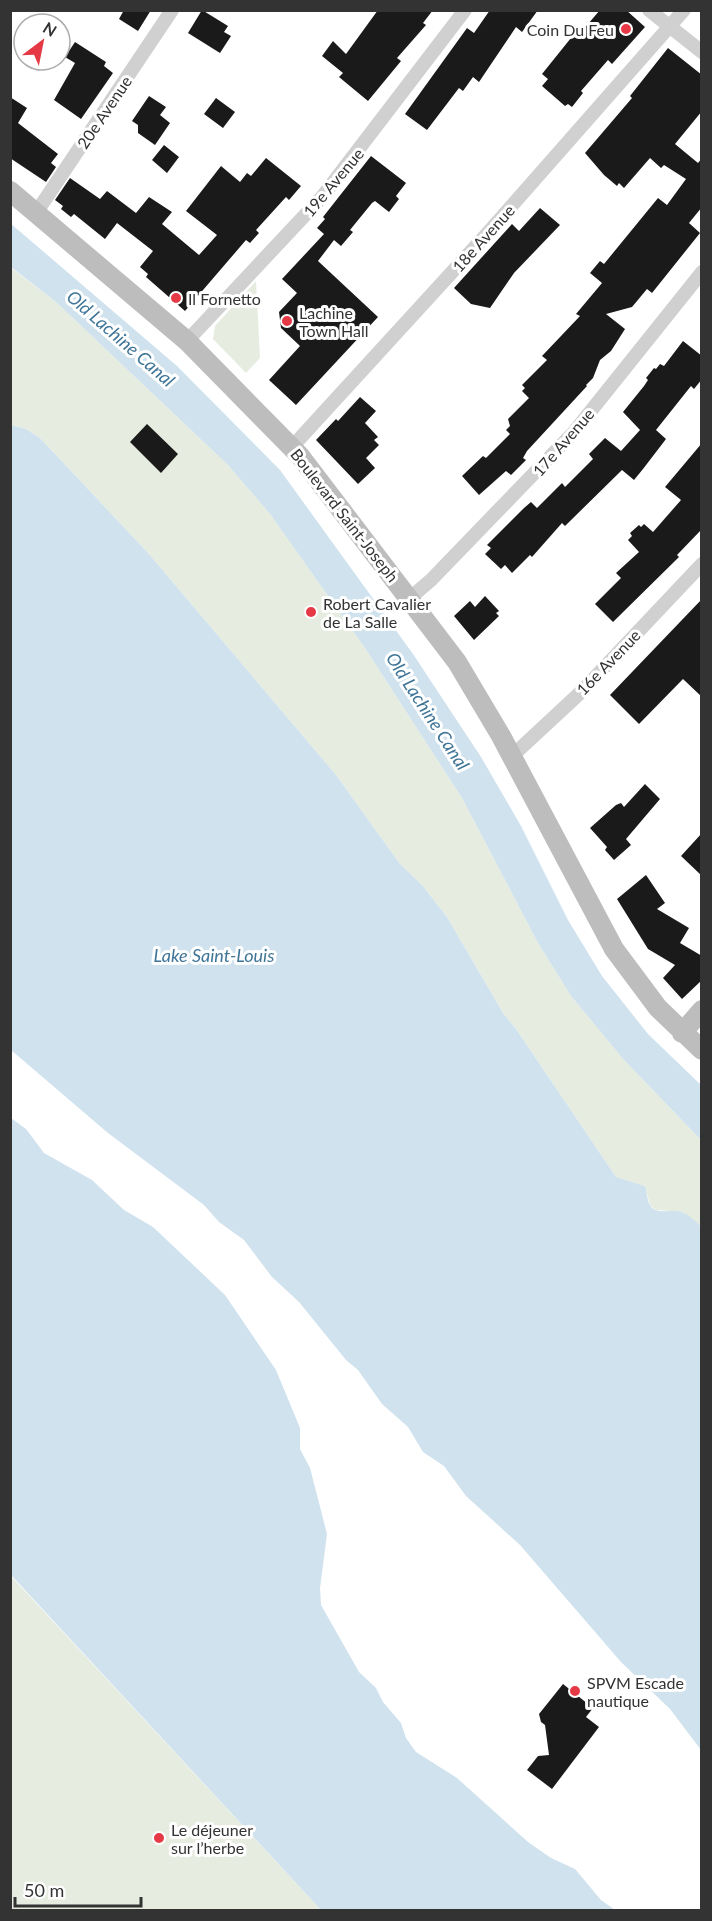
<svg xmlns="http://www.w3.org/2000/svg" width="712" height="1921" font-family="Lato,sans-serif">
  <rect width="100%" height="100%" fill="#fff"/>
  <path fill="#e6ecdf" d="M10 267 56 302 228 465 270 514 365 648 462 798 538 943 571 996 624 1060 701 1140V1227L683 1212 656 1210 650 1205 645 1186 616 1177 516 1029 503 1013 447 917 422 885 400 864 336 775 148 553 40 438 26 429 11 425Z
    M256 281 260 358 246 373 213 339 215 326Z
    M10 1575 321 1910H11Z"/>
  <path fill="#cfe2ee" d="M10 223 177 366 280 470 413 654 481 757 521 826 568 920 602 976 648 1034 701 1085V1140L624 1060 571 996 538 943 462 798 365 648 270 514 228 465 56 302 11 267Z
    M11 425 26 429 40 438 148 553 336 775 400 864 422 885 447 917 503 1013 516 1029 616 1177 645 1186C647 1191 647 1200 650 1205 657 1216 671 1208 682 1212 689 1215 696 1221 701 1227V1750L670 1709 621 1662 520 1545 466 1496 444 1466 423 1452 408 1427 382 1404 358 1370 346 1360 299 1302 272 1277 244 1240 219 1222 204 1205 108 1133 11 1050Z
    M11 1118 26 1129 44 1153 92 1180 124 1210 153 1227 225 1295 276 1370 300 1428V1449L310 1468 327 1534 320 1588 321 1605 359 1672 376 1688 383 1702 401 1723 406 1738 416 1752 457 1778 528 1842 551 1858 575 1869 601 1900 615 1910H321L11 1575Z"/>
  <path fill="#1a1a1a" d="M124 10H151L138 31 119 19Z
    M202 10 228 26 224 32 231 36 220 53 188 33Z
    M378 10H433L423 23 426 25 397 58 401 61 368 101 339 77 343 73 322 56 333 41 346 54Z
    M490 10H538L522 32 516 27 479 82 473 77 463 91 459 88 427 130 405 114 467 28 474 33Z
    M600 10H626L645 27 612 64 608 60 581 91 583 93 572 107 568 104 565 106 542 86 548 79 542 74 579 28 582 31Z
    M75 42 106 62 104 66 113 73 81 119 54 100 75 63 65 57Z
    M668 48 702 75V111L675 144 698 163 702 158V207L689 223 700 233 652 293 647 289 632 307 606 314 625 329 611 351 600 360 593 378 586 385 587 386 527 451 523 458 526 460 511 475 506 471 479 495 462 476 483 456 486 458 510 434 506 430 510 426 508 419 529 398 522 391 525 388 522 385 547 360 542 356 580 316 576 314 602 283 590 273 600 261 604 264 658 198 667 205 686 179 664 165 661 168 650 158 624 188 619 183 617 186 604 175 585 153 632 98 630 96Z
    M149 96 166 107 160 115 170 123 155 145 138 133V125L132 121Z
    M10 97 27 108 18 123 58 154 51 163 56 167 46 182 10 158Z
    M216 98 235 112 223 128 204 114Z
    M164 145 179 157 167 173 152 160Z
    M371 156 406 183 396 196 399 199 389 212 375 201 372 203 350 230 353 232 341 246 334 240 318 261 378 317 296 405 269 380 300 346 281 328 279 312 297 293 282 279 324 234 317 228 325 219 323 217Z
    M266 158 301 186 289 200 286 197 256 230 259 233 250 243 246 240 185 311 146 277 148 274 140 267 153 251 117 223 105 239 74 214 71 217 61 209 63 206 55 200 70 178 100 199 107 191 136 213 149 197 172 212 162 224 199 255 217 235 186 211 221 166 240 182 247 173 251 176Z
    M540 208 560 225 514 273 490 308 471 304 454 288 512 224 519 231Z
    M683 341 702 356V379L694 389 691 386 656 430 666 439 643 469 634 480 622 470 565 526 562 523 532 557 530 555 512 573 505 565 501 569 485 554 491 548 487 545 524 508 531 502 537 508 562 483 565 487 593 459 589 454 605 438 621 451 640 430 623 412 644 386 648 380 646 378 654 368 656 369 660 364 664 366Z
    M360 397 376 411 365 423 378 437 374 440 379 445 366 458 375 468 358 484 316 440 336 419 338 421Z
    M147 424 178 454 161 473 130 442Z
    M702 443V529L677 555 679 557 613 622 595 604 621 578 616 573 639 552 628 540 632 536 630 533 639 525 641 527 644 524 653 532 681 500 665 487Z
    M485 596 499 611 496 613 499 616 474 640 454 616 470 601 475 607Z
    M702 599V697L683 679 639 724 610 695Z
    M645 784 660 799 626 839 631 845 614 860 605 850 607 847 590 828 616 805 621 803 624 807Z
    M702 833V876L681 856Z
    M646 875 665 903 657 909 689 928 680 943 702 956V980L682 999 663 978 675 965 648 949 617 899Z
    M563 1684 593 1708 586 1717 599 1727 552 1789 527 1770 538 1756 549 1755 545 1725 541 1722 539 1714Z"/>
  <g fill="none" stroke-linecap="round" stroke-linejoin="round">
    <path stroke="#d0d0d0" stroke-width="14" d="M649 10 702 52
      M36 213 172 10
      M187 341 322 197 465 10
      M292 447 486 235 684 10
      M410 598 431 580 574 432 702 272
      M512 756 581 692 702 564"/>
    <path stroke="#bdbdbd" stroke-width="20" d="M10 191 187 341 300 456 457 662 501 736 614 949 658 1008 702 1050
      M682 1033 702 1010"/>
  </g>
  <g fill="#e63946" stroke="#fff" stroke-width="2">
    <circle cx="626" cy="29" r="6"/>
    <circle cx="176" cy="298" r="6"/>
    <circle cx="287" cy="321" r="6"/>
    <circle cx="311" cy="612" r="6"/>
    <circle cx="575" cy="1691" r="6"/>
    <circle cx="159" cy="1838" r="6"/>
  </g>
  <g text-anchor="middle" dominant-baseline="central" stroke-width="6" stroke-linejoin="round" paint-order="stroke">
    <g font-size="16" fill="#333" stroke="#fff" text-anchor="start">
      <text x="614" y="29" text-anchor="end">Coin Du Feu</text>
      <text x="188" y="298">Il Fornetto</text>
      <text x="299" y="312">Lachine<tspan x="299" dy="18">Town Hall</tspan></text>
      <text x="323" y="603">Robert Cavalier<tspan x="323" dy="18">de La Salle</tspan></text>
      <text x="587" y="1682">SPVM Escade<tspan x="587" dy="18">nautique</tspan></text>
      <text x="171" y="1829">Le déjeuner<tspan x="171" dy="18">sur l’herbe</tspan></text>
    </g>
    <g font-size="16" fill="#333" stroke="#fff">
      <text transform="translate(104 112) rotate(-56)">20e Avenue</text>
      <text transform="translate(333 182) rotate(-50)">19e Avenue</text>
      <text transform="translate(483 238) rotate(-48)">18e Avenue</text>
      <text transform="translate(563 442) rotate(-49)">17e Avenue</text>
      <text transform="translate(345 515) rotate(52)">Boulevard Saint-Joseph</text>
      <text transform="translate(608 662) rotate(-46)">16e Avenue</text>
    </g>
    <g font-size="18" font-style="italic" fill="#3f7597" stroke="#fff">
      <text transform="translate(121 338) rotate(41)">Old Lachine Canal</text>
      <text transform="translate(428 711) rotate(57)">Old Lachine Canal</text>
      <text x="214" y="955">Lake Saint-Louis</text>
    </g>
  </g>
  <rect width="712" height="1921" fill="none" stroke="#333333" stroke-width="24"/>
  <g transform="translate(42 42) rotate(32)"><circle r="28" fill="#ffffff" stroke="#adadad" stroke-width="1.5"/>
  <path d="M0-4.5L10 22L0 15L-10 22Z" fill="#e63946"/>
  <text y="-9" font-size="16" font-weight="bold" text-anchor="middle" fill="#333333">N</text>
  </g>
  <path d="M15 1897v9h126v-9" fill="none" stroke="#333333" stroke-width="3"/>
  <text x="24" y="1897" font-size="18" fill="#333333" stroke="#ffffff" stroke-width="4.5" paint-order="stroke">50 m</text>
</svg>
